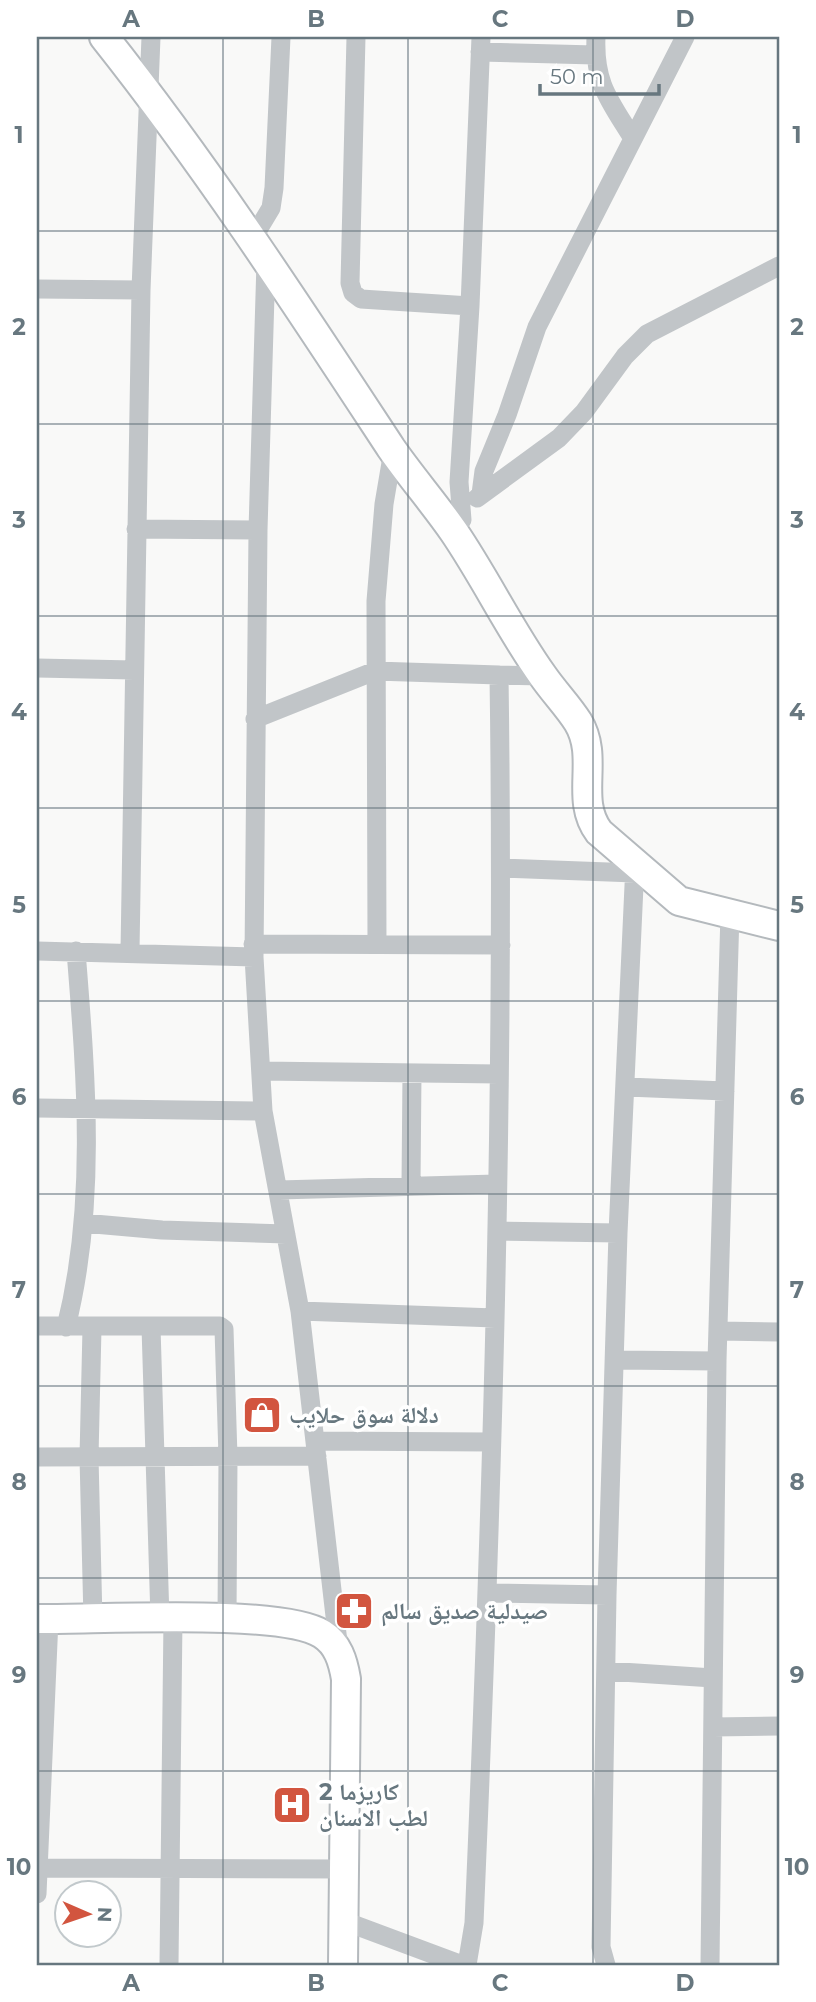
<svg xmlns="http://www.w3.org/2000/svg" width="816" height="2002" font-family="Montserrat,'Noto Naskh Arabic',sans-serif">
  <rect width="100%" height="100%" fill="#f9f9f8"/>
  <g fill="none" stroke-linecap="round" stroke-linejoin="round">
    <g stroke="#b4b9bd" stroke-width="32">
      <path id="secondary" d="M104 37C208 168 299 308 391 448 411 477 434 503 454 532 486 579 510 630 543 676 554 692 568 706 578 722 600 758 574 799 599 832L679 901 779 926
        M37 1619C94 1620 281 1608 322 1634 338 1644 343 1661 346 1679L343 1965"/>
    </g>
    <path stroke="#c1c5c8" stroke-width="19" d="M356 37 350 283 353 293 361 299 470 306
      M596 37C594 83 609 100 632 137
      M480 52 595 55
      M253 238 271 208 274 188 281 37
      M266 262 258 530 254 957 263 1111 300 1311 339 1651
      M37 289 141 290
      M481 494 484 471 507 415 537 327 685 37
      M477 498 559 438 584 412 625 356 647 334 779 266
      M462 520 459 482 470 306 481 37
      M136 529 258 530
      M37 668 134 670
      M499 675 542 676
      M255 719 375 671 499 675C505 1091 492 1507 474 1923L467 1965
      M502 868 635 873
      M253 944 501 945
      M377 944 376 601 384 504 393 451
      M37 951 254 957
      M130 951 141 290 151 37
      M261 1071 499 1074
      M627 1087 725 1091
      M37 1108 263 1111
      M411 1184 412 1073
      M279 1190 496 1184
      M83 1223 162 1230 286 1234
      M497 1231 618 1233
      M300 1311 495 1318
      M37 1326H220L224 1329 228 1457 227 1619
      M66 1327C97 1204 86 1076 76 951
      M151 1327 160 1619
      M92 1328 89 1457 93 1620
      M719 1331 779 1332
      M616 1360 717 1361
      M315 1441 490 1442
      M37 1457 317 1456
      M488 1593 607 1595
      M606 1671 713 1678
      M713 1727 779 1726
      M39 1868 344 1869
      M37 1894 49 1619
      M344 1921 462 1965
      M169 1965 173 1619
      M606 1965 601 1947 607 1595 618 1233 635 864
      M710 1965 717 1361 730 913"/>
    <use href="#secondary" stroke="#fff" stroke-width="28"/>
  </g>
  <path fill="none" stroke="#67777f" stroke-width="2" stroke-opacity="0.55" d="M223 37V1965M408 37V1965M593 37V1965M37 231H779M37 424H779M37 616H779M37 808H779M37 1001H779M37 1194H779M37 1386H779M37 1578H779M37 1771H779"/>
  <defs>
    <g id="shop-square" transform="scale(2.0125)"><rect x="-9" y="-9" width="18" height="18" rx="4" fill="#d2553f" stroke="#fff"/><path d="M-5-2.5h2.3a2.7 3.5 0 0 1 5.4 0H5L5.5 6h-11ZM-1.5-2.5h3a1.5 2.3 0 0 0-3 0Z" fill="#fff"/></g>
    <g id="pharmacy-square" transform="scale(2.0125)"><rect x="-9" y="-9" width="18" height="18" rx="4" fill="#d2553f" stroke="#fff"/><path d="M-2-6h4v4h4v4h-4v4h-4v-4h-4v-4h4Z" fill="#fff"/></g>
    <g id="hospital-square" transform="scale(2.0125)"><rect x="-9" y="-9" width="18" height="18" rx="4" fill="#d2553f" stroke="#fff"/><path d="M-5-5h3v3.5h4V-5h3V5h-3V1.5h-4V5h-3Z" fill="#fff"/></g>
  </defs>
  <g fill-rule="evenodd">
    <use href="#shop-square" x="262" y="1415"/>
    <use href="#pharmacy-square" x="354" y="1611"/>
    <use href="#hospital-square" x="292" y="1805"/>
  </g>
  <g text-anchor="middle" dominant-baseline="central" stroke-width="7" stroke-linejoin="round" paint-order="stroke">
    <g font-size="23" font-weight="bold" fill="#67777f" stroke="#fff" text-anchor="start">
      <text x="289" y="1415">دلالة سوق حلايب</text>
      <text x="381" y="1611">صيدلية صديق سالم</text>
      <text x="319" y="1792">كاريزما 2<tspan x="319" dy="26">لطب الاسنان</tspan></text>
    </g>
  </g>
  <rect width="816" height="2002" fill="none" stroke="#ffffff" stroke-width="77"/>
  <g transform="translate(88 1914) rotate(92)"><circle r="33" fill="#ffffff" stroke="#c2c9cc" stroke-width="2"/>
  <path d="M0-5L12 26L0 18L-12 26Z" fill="#d2553f"/>
  <text y="-10" font-size="19" font-weight="bold" text-anchor="middle" fill="#67777f">N</text>
  </g>
  <path d="M540 84v10h119v-10" fill="none" stroke="#67777f" stroke-width="3.5"/>
  <text x="550" y="84" font-size="21" fill="#67777f" stroke="#ffffff" stroke-width="5" paint-order="stroke">50 m</text>
  <rect x="38" y="38" width="740" height="1926" fill="none" stroke="#67777f" stroke-width="2.5"/>
  <g font-size="23" text-anchor="middle" font-weight="bold" fill="#67777f">
    <text x="131" y="27">A</text>
    <text x="316" y="27">B</text>
    <text x="500" y="27">C</text>
    <text x="685" y="27">D</text>
    <text x="19" y="143">1</text>
    <text x="797" y="143">1</text>
    <text x="19" y="335">2</text>
    <text x="797" y="335">2</text>
    <text x="19" y="528">3</text>
    <text x="797" y="528">3</text>
    <text x="19" y="720">4</text>
    <text x="797" y="720">4</text>
    <text x="19" y="913">5</text>
    <text x="797" y="913">5</text>
    <text x="19" y="1105">6</text>
    <text x="797" y="1105">6</text>
    <text x="19" y="1298">7</text>
    <text x="797" y="1298">7</text>
    <text x="19" y="1490">8</text>
    <text x="797" y="1490">8</text>
    <text x="19" y="1683">9</text>
    <text x="797" y="1683">9</text>
    <text x="19" y="1875">10</text>
    <text x="797" y="1875">10</text>
    <text x="131" y="1991">A</text>
    <text x="316" y="1991">B</text>
    <text x="500" y="1991">C</text>
    <text x="685" y="1991">D</text>
  </g>
</svg>
